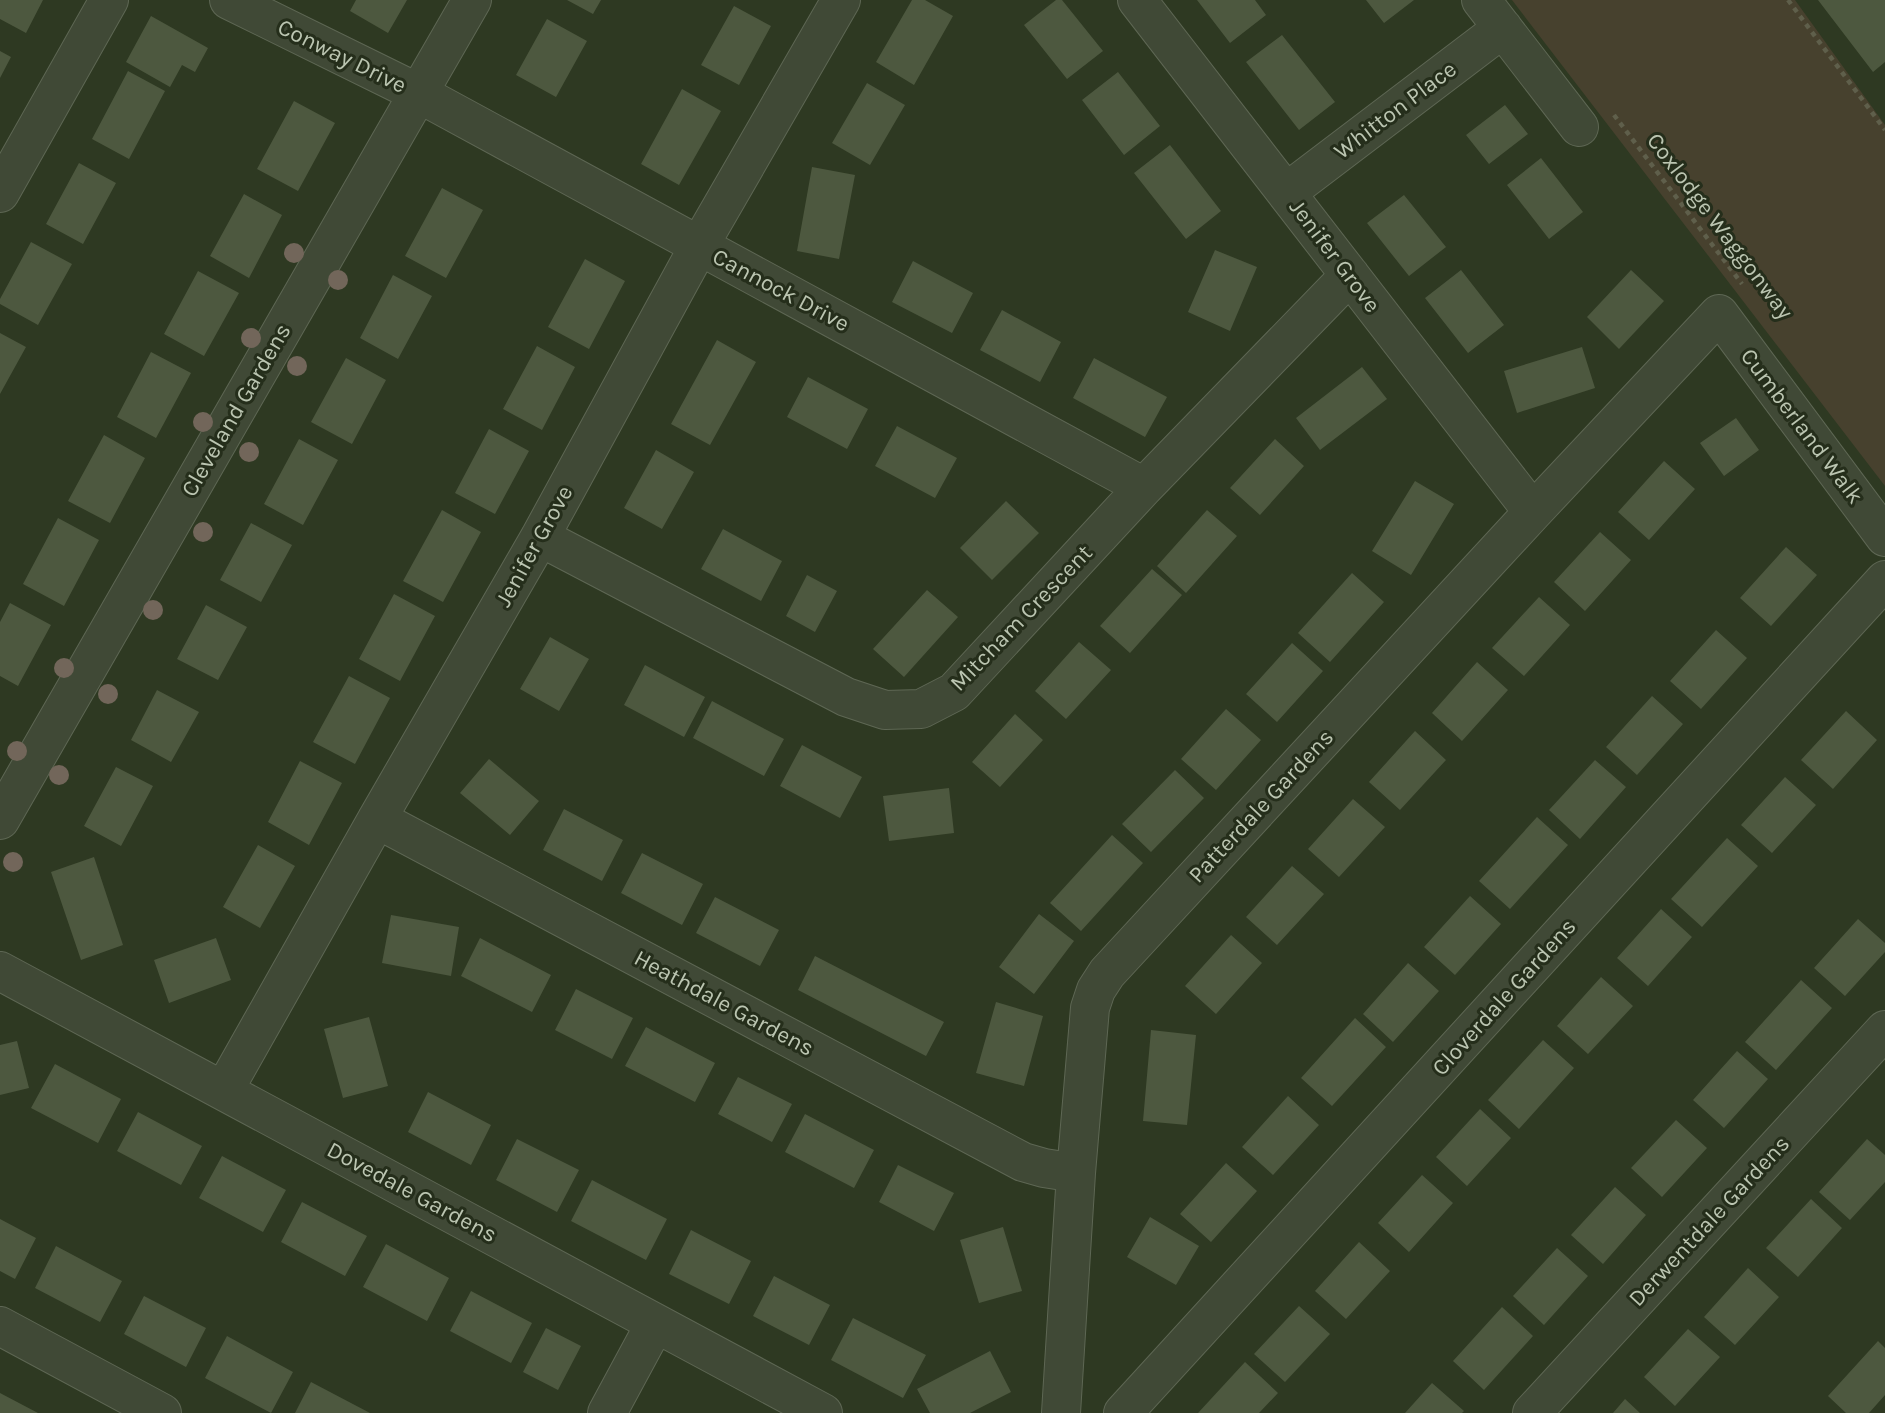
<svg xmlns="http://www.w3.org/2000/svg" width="1885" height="1413" font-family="Karla,sans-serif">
  <rect width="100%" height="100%" fill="#2e3922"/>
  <path fill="#47412e" d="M1512 0H1795L1885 125V486Z"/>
  <path fill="#4d583f" d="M0 0H43L26 33 0 19Z
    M356 0H407L388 33 350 11Z
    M567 0H601L593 14Z
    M912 0H925L953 16 914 85 876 62Z
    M1056 0H1062L1103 51 1067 79 1024 25Z
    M1197 0H1255L1266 15 1230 43Z
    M1366 0H1414L1384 23Z
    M1818 0H1885V62L1873 72Z
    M734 6 771 26 739 85 701 65Z
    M151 16 208 48 195 72 182 65 170 87 126 62Z
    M547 19 587 41 556 97 516 75Z
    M1282 35 1335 102 1299 130 1246 62Z
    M0 51 11 57 0 78Z
    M128 71 165 91 129 159 92 139Z
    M1118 72 1160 126 1124 155 1082 100Z
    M867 83 905 105 870 165 832 143Z
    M682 89 721 111 679 185 641 164Z
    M294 101 335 123 298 191 257 169Z
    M1505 105 1528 134 1489 164 1466 135Z
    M1170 145 1221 211 1186 239 1134 173Z
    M1541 158 1583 212 1549 239 1507 185Z
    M79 163 116 183 83 244 46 224Z
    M812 167 855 175 839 259 797 251Z
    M442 188 483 210 446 278 405 256Z
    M244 194 282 215 249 278 210 256Z
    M1404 195 1446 247 1409 276 1367 223Z
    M31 242 72 264 38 325 0 304V299Z
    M1215 250 1257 267 1230 331 1188 312Z
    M585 259 625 281 589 349 548 327Z
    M913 261 973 293 952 333 892 302Z
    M1461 270 1504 325 1468 353 1425 298Z
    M1631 270 1664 301 1619 349 1587 317Z
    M198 271 239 293 204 356 164 334Z
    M393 275 432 296 398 359 360 338Z
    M1002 310 1061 342 1040 382 980 350Z
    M0 333 26 347 0 394Z
    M717 340 756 362 710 445 671 424Z
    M537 346 575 367 542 430 503 409Z
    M1582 347 1595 388 1517 413 1504 371Z
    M151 352 191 373 156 438 117 417Z
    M346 358 386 380 352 444 311 422Z
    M1094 358 1167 397 1145 437 1073 398Z
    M1362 367 1387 399 1320 450 1296 418Z
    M808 377 868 409 847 449 787 417Z
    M1736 418 1759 450 1724 476 1700 443Z
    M897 426 957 458 935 498 875 466Z
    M489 429 529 451 495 514 455 493Z
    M104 435 145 458 110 523 68 501Z
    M299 439 338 460 303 525 264 504Z
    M1275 439 1304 466 1260 515 1230 488Z
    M656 450 694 472 662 529 624 508Z
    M1664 461 1695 489 1649 540 1618 512Z
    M1415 481 1454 504 1411 575 1372 551Z
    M1006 501 1039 533 992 580 960 548Z
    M442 510 481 532 443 602 403 581Z
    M1207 510 1237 536 1186 593 1157 566Z
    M58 518 99 540 64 606 23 584Z
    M251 523 292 545 261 602 220 580Z
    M723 529 782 561 761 601 701 569Z
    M1600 532 1631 560 1585 611 1554 582Z
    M1786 547 1817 575 1771 626 1740 598Z
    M1152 569 1182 595 1130 653 1100 626Z
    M1352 573 1384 602 1330 662 1298 633Z
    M807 575 837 591 815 632 786 616Z
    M927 590 958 617 904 677 873 649Z
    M394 594 435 616 400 681 359 659Z
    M1539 597 1570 625 1524 676 1492 648Z
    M10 603 51 625 18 686 0 676V622Z
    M206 605 247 627 218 680 177 659Z
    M1716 630 1747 658 1701 709 1670 681Z
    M550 637 589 659 559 711 520 689Z
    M1079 642 1111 670 1066 719 1035 691Z
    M1292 643 1323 671 1277 722 1246 694Z
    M1477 662 1508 690 1462 741 1432 713Z
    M645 665 705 697 684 737 624 705Z
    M349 676 390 698 355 764 313 742Z
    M157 690 199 712 171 762 131 740Z
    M1652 696 1683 724 1637 775 1606 747Z
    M712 701 784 739 764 776 693 738Z
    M1226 709 1261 740 1216 790 1181 759Z
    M1846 711 1877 740 1833 789 1801 760Z
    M1015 714 1043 740 1000 787 972 762Z
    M1415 731 1446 760 1400 810 1369 782Z
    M802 745 862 777 840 818 780 786Z
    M489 759 539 801 510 835 460 793Z
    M1595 760 1626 787 1580 839 1549 810Z
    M300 761 342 783 309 845 268 822Z
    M116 767 153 786 121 846 84 826Z
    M1175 770 1204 798 1151 852 1122 824Z
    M1785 777 1816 805 1772 853 1741 825Z
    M949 788 954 833 889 841 883 796Z
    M1353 799 1385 827 1339 877 1308 849Z
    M564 809 623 840 602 881 543 850Z
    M1537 817 1568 845 1510 909 1479 881Z
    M1112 835 1143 863 1081 931 1050 903Z
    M1727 838 1758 866 1702 927 1671 899Z
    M258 845 295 866 260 928 223 907Z
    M642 853 703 884 682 925 621 893Z
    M94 857 123 945 81 960 51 872Z
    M1292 866 1324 894 1277 945 1246 917Z
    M1470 896 1501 924 1455 975 1424 947Z
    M715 897 779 930 760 966 696 933Z
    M1661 909 1692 937 1648 986 1617 958Z
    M1039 914 1074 941 1034 994 999 967Z
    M391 915 459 927 451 976 382 963Z
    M1858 919 1885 943V952L1845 996 1814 968Z
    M1231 935 1262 963 1216 1014 1185 986Z
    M216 938 231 980 169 1003 154 960Z
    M480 938 551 975 532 1012 461 976Z
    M815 956 944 1022 926 1056 798 990Z
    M1408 963 1439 991 1393 1042 1363 1014Z
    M1601 977 1633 1006 1588 1054 1557 1026Z
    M1801 980 1832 1008 1776 1070 1745 1042Z
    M576 989 633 1018 612 1059 555 1030Z
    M996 1002 1043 1016 1024 1086 976 1073Z
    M369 1017 388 1086 343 1098 324 1029Z
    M1355 1018 1386 1047 1332 1106 1301 1078Z
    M646 1027 715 1063 695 1102 625 1066Z
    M1151 1030 1196 1035 1187 1125 1143 1121Z
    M1543 1040 1574 1068 1519 1129 1488 1100Z
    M17 1041 29 1088 0 1095V1045Z
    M1737 1051 1768 1079 1724 1128 1693 1100Z
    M55 1064 121 1099 98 1143 31 1108Z
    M738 1077 792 1104 772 1142 718 1114Z
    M428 1092 491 1125 471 1165 408 1132Z
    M1288 1096 1319 1125 1273 1175 1242 1147Z
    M1480 1109 1511 1138 1467 1186 1436 1157Z
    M138 1112 202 1146 181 1185 117 1151Z
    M805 1114 874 1150 854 1188 785 1152Z
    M1676 1120 1707 1148 1662 1197 1631 1168Z
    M517 1139 579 1170 557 1212 496 1180Z
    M1867 1139 1885 1155V1182L1850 1220 1819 1192Z
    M222 1156 286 1190 263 1232 199 1198Z
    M1226 1163 1257 1191 1211 1242 1180 1214Z
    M898 1165 954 1193 934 1231 879 1202Z
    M1422 1175 1453 1203 1409 1252 1378 1223Z
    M592 1180 667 1219 646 1260 571 1221Z
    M1615 1187 1646 1215 1603 1264 1571 1235Z
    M1811 1199 1842 1228 1798 1277 1766 1248Z
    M302 1202 367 1236 345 1276 281 1242Z
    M1150 1217 1199 1246 1176 1285 1127 1257Z
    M0 1219 36 1238 15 1279 0 1271Z
    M1003 1227 1022 1291 979 1303 960 1240Z
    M691 1230 751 1261 729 1304 669 1274Z
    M1359 1242 1390 1271 1346 1319 1315 1291Z
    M386 1244 449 1278 427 1321 363 1287Z
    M56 1246 122 1281 100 1322 35 1288Z
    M1557 1248 1588 1276 1544 1325 1513 1296Z
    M1748 1268 1779 1297 1735 1345 1704 1317Z
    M774 1276 830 1305 809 1345 753 1316Z
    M471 1291 532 1323 511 1363 450 1331Z
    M144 1296 206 1328 186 1367 124 1334Z
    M1299 1306 1330 1334 1285 1382 1254 1354Z
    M1502 1307 1533 1336 1484 1390 1453 1361Z
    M853 1318 926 1355 903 1398 831 1360Z
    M546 1328 581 1346 558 1390 523 1372Z
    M1688 1329 1720 1357 1675 1406 1644 1377Z
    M227 1336 293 1372 271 1413 205 1378Z
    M1878 1341 1885 1348V1395L1869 1413H1846L1828 1396Z
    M990 1351 1011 1392 970 1413H930L917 1389Z
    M1245 1362 1278 1393 1259 1413H1198Z
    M311 1382 370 1413H295Z
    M1432 1383 1464 1411 1462 1413H1405Z
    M0 1393 38 1413H0Z
    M1625 1399 1640 1413H1613Z"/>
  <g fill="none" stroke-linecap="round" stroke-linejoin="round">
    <g stroke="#5e6754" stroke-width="40">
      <path id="minor" d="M229 0 418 93 1144 487
        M1137 0 1533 512
        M1481 0 1579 127
        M1287 192 1503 28
        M0 193 109 0
        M540 537 846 697 885 710 921 709 954 692 1144 487 1350 275
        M377 819 1023 1162 1044 1168 1076 1173
        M0 820 472 0
        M0 971 823 1413
        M224 1090 377 819 540 537 699 246 841 0
        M0 1326 162 1413
        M607 1413 655 1324
        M1061 1413 1076 1173 1090 1008 1096 990 1107 973 1533 512 1719 314 1885 537
        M1123 1413 1885 580
        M1532 1413 1885 1030"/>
    </g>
    <path stroke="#5f5f4b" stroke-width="4.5" stroke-dasharray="5 5" stroke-linecap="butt" d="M1788 0 1885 130
      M1614 115 1742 284"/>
    <use href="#minor" stroke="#404936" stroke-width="38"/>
  </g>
  <g fill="#72665a">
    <circle cx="294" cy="253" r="10"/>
    <circle cx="338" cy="280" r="10"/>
    <circle cx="251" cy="338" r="10"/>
    <circle cx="297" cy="366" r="10"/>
    <circle cx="203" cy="422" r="10"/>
    <circle cx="249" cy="452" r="10"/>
    <circle cx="203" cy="532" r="10"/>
    <circle cx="153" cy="610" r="10"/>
    <circle cx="64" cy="668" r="10"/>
    <circle cx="108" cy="694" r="10"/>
    <circle cx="17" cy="751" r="10"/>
    <circle cx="59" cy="775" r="10"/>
    <circle cx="13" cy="862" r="10"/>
  </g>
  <g text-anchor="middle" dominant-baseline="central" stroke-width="6" stroke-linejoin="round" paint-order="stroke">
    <g font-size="23" fill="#bbc5b1" stroke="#252e1b">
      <text transform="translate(342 56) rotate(26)">Conway Drive</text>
      <text transform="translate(1395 110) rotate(-37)">Whitton Place</text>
      <text transform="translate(1720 226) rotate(53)">Coxlodge Waggonway</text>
      <text transform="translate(1335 256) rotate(53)">Jenifer Grove</text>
      <text transform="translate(781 290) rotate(28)">Cannock Drive</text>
      <text transform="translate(236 410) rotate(-60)">Cleveland Gardens</text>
      <text transform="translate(1802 426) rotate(53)">Cumberland Walk</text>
      <text transform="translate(534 546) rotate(-61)">Jenifer Grove</text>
      <text transform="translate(1021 618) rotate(-46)">Mitcham Crescent</text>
      <text transform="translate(1261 806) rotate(-47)">Patterdale Gardens</text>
      <text transform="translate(1504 997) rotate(-48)">Cloverdale Gardens</text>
      <text transform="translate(724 1003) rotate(28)">Heathdale Gardens</text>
      <text transform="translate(412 1192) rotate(28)">Dovedale Gardens</text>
      <text transform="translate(1709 1221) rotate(-47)">Derwentdale Gardens</text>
    </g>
  </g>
</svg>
